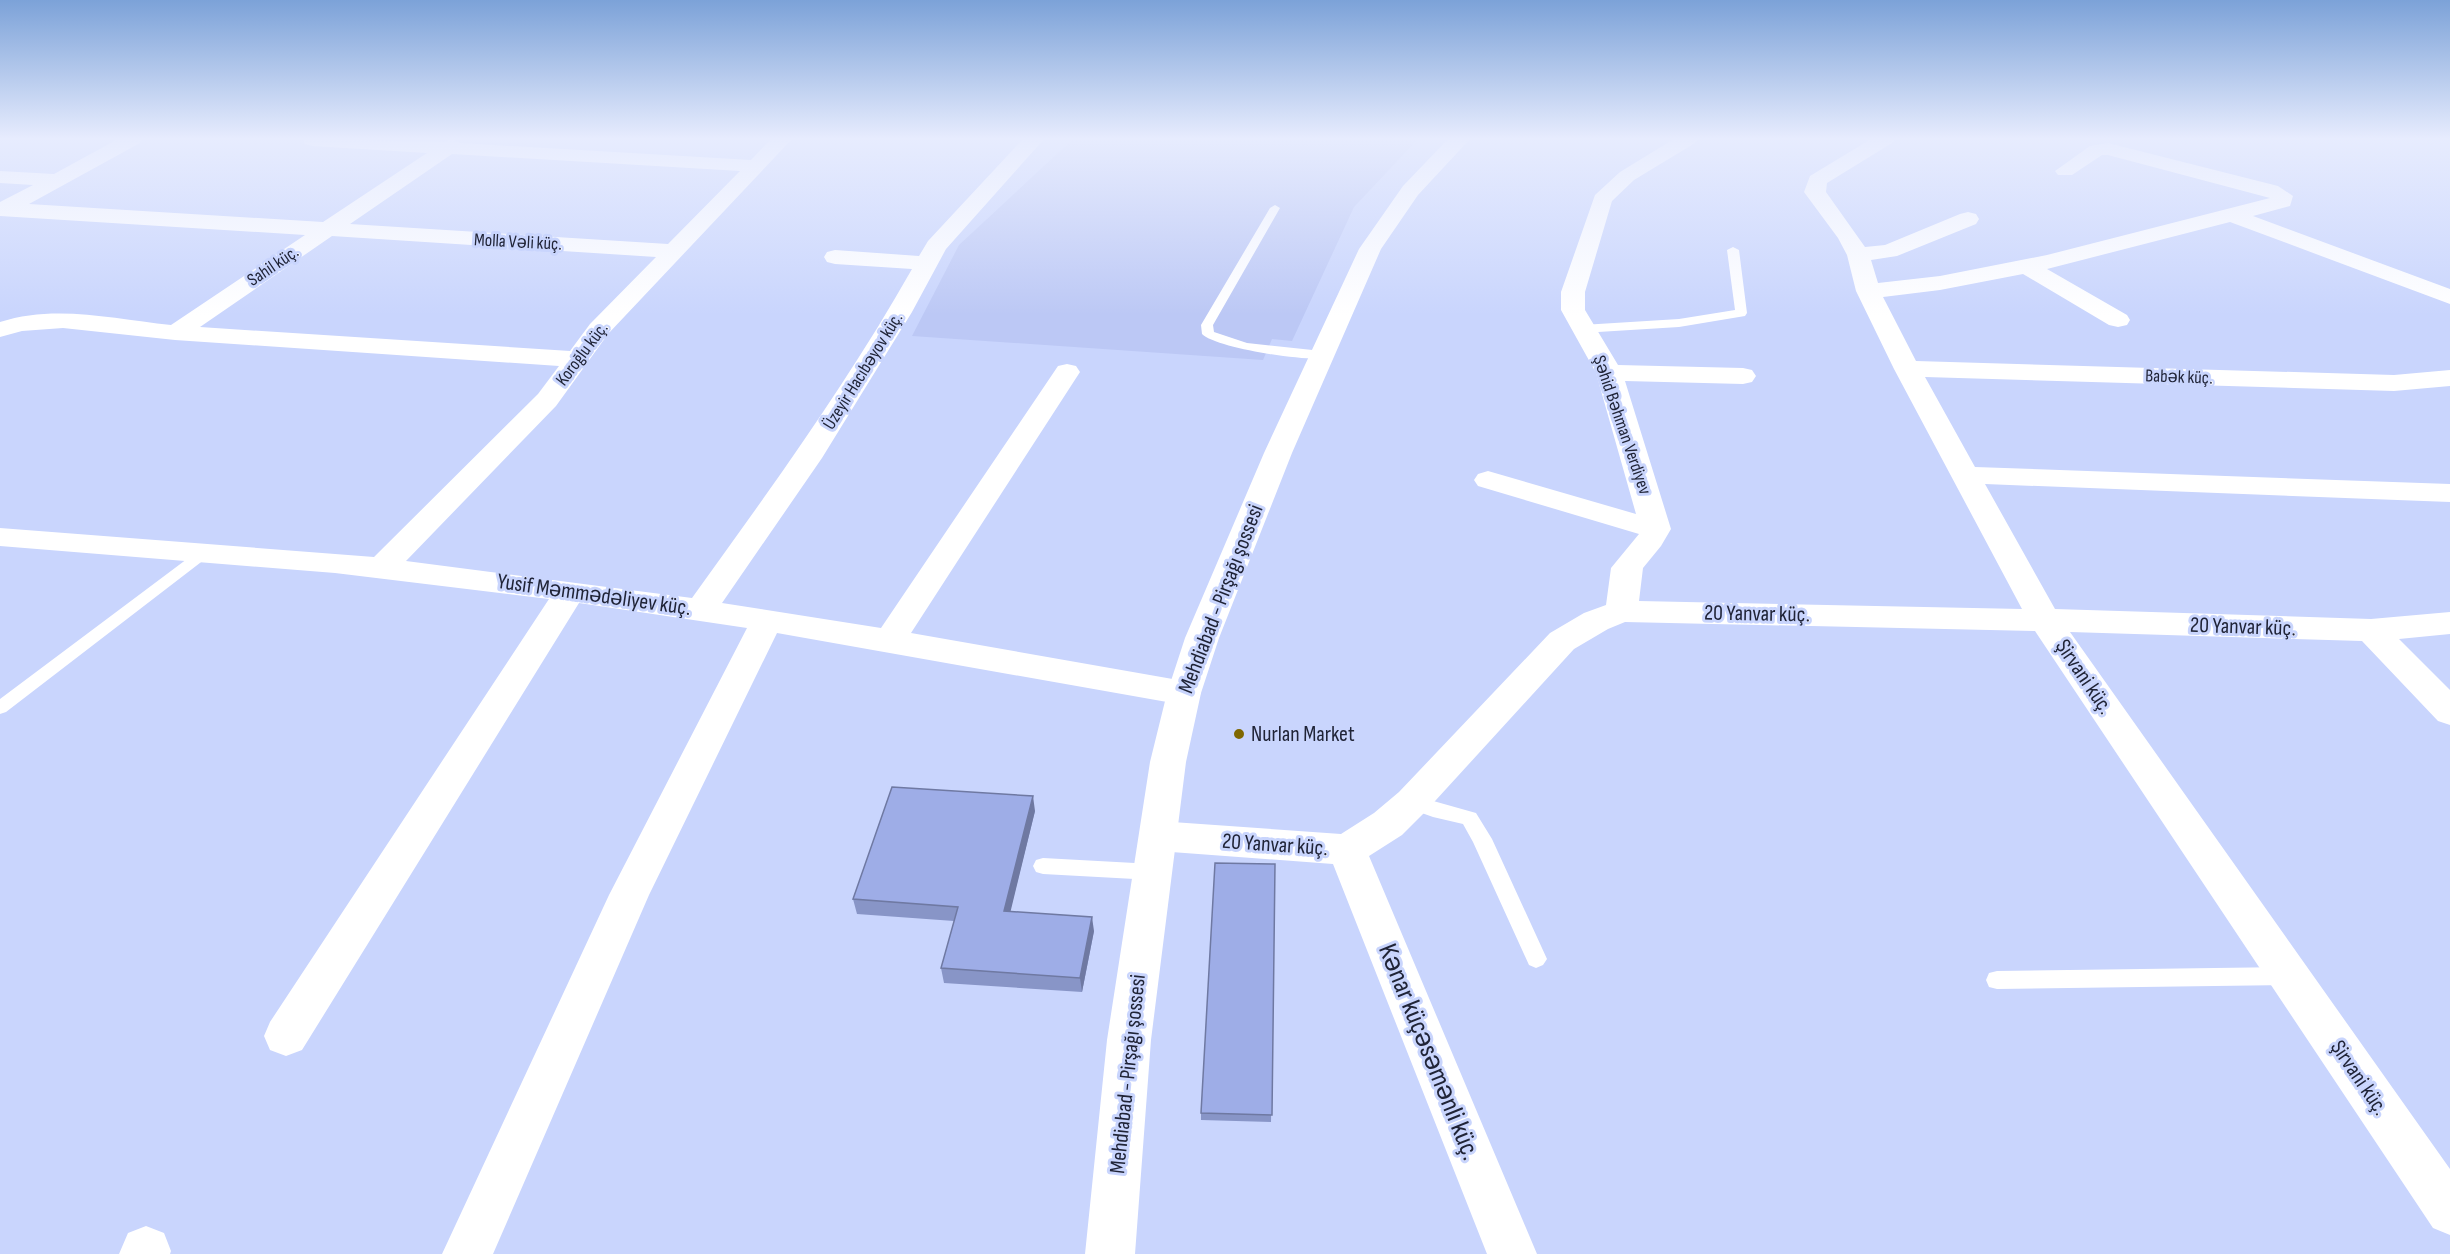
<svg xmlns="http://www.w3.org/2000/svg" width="2450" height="1254" font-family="'Sofia Sans Condensed',sans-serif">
  <rect width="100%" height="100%" fill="#c9d5fd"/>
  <path fill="#bcc8f5" d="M1073 139H1418L1354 207 1292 341 1272 339 1263 360 912 336 959 245Z"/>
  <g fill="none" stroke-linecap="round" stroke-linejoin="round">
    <path fill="#fff" fill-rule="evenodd" d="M1275 205 1280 208 1213 325 1214 332 1247 343 1322 351 1327 352 1328 355 1327 358C1306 362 1216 348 1202 334L1201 325 1270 208Z
      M1733 247 1739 250 1747 313 1745 316 1679 327 1582 333 1576 329 1582 325 1679 319 1735 310 1727 250Z
      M204 548 209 550 212 553 209 556 6 712 0 714V699L199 550Z
      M1412 795 1476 813 1492 839 1547 959 1543 965 1536 968 1529 965 1473 842 1463 824 1433 817 1405 807 1403 802 1405 797Z
      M1043 858 1153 864 1160 866 1163 872 1160 878 1153 880 1043 874 1036 872 1033 866 1036 860Z
      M2289 967 2297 969 2300 976 2297 983 2289 985 1997 989 1989 987 1986 980 1989 973 1997 971Z"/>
    <path fill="#fff" fill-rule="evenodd" d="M118 139H143L140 143 29 204 323 222 427 153 312 146 305 144 303 139 444 142 452 139 460 143 751 160 771 139H792L608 334 556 406 406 561 692 598C769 491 847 384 912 269L835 264 827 262 824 257 827 252 835 250 919 256 928 241 1023 139H1044L946 249 912 312 822 458 722 603 881 628 1058 366 1067 364 1076 366 1080 372 911 633 1184 681 1196 684 1201 693 1196 702 1184 705 777 633 649 895 493 1254H442L609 895 747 628 579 603 302 1050 286 1056 270 1050 264 1036 270 1022 549 599 335 573 0 546V528L374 557 538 394 559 366 175 340 63 328 22 331 0 337V322C55 304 114 319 171 325L305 235 0 216V202L33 185 0 183V171L54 174ZM452 154 740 171 668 244 350 224ZM332 236 656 257 590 324 570 351 200 327Z
      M1674 139H1698L1695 143 1634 180 1612 201 1585 292V310L1618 365 1743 368 1752 370 1756 376 1752 382 1743 384 1625 381 1671 529 1661 546 1643 568 1639 601 2022 609 1894 369 1856 291 1847 255 1838 238 1804 192 1810 176 1871 139H1895L1892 143 1827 183 1826 192 1865 247 1885 245 1960 214 1968 212 1976 214 1979 219 1976 224 1897 256 1871 260 1878 283 1940 276 2047 255 2270 198 2108 155H2102L2072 175H2058L2055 171 2090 146 2108 143 2278 186 2293 196 2290 206 2253 216 2450 289V304L2230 222 2047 269 2127 315 2130 320 2127 325 2118 327 2109 325 2023 274 1940 290 1883 297 1916 361 2394 375 2450 370V386L2394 391 1925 377 1975 467 2450 484V502L1985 484 2055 609 2371 619 2450 612V634L2399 639 2450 690V725L2438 721 2362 641 2070 632 2450 1169V1235L2433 1228 2035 631 1625 622 1608 629 1574 649 1425 812 1402 835 1369 856 1537 1254H1487L1333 864 1158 851 1144 847 1139 836 1144 825 1158 821 1341 834 1374 813 1399 792 1550 633 1584 613 1606 605 1611 568 1639 534 1478 486 1474 480 1478 474 1488 471 1636 514 1596 373 1561 310V292L1595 195 1620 172Z
      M146 1226 164 1233 171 1251 170 1254H119L128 1233Z"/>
    <path fill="#fff" fill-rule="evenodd" d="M1448 139H1470L1418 195 1381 249 1292 453 1219 638 1201 693 1186 762 1151 1040 1135 1254H1085L1107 1040 1150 762 1167 693 1185 638 1264 453 1359 249 1403 186Z"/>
  </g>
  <path fill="#8895c7" d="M1035 811 1010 911 1094 931 1082 992 944 983 941 968 954 921 857 914 853 899Z
    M1275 864 1271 1122 1201 1120V1113Z"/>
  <path fill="#6f79a2" d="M1033 796 1035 811 1007 926 1004 911Z
    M1092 917 1094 931 1082 992 1080 978Z"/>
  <path fill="#9eade7" stroke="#6f79a2" stroke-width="1.5" d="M892 787 1033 796 1004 911 1092 917 1080 978 941 968 958 907 853 899Z
    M1215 863 1275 864 1272 1115 1201 1113Z"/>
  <linearGradient id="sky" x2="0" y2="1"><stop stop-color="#7ca2d8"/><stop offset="0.44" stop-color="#e7ecfe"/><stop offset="1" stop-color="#e7ecfe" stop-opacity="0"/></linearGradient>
  <rect width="2450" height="315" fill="url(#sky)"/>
  <circle fill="#7f6700" stroke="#c9d5fd" stroke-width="2" cx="1239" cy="734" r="6"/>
  <g text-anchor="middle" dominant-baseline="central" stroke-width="6" stroke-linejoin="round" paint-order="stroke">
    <g font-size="18" fill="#202437" stroke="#c9d5fd">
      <text transform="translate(518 242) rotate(3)">Molla Vəli küç.</text>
      <text transform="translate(273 266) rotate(-34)">Sahil küç.</text>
      <text transform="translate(582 354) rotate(-53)">Koroğlu küç.</text>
      <text transform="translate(863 371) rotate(-58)">Üzeyir Hacıbəyov küç.</text>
      <text transform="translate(2179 377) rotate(2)">Babək küç.</text>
      <text transform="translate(1622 425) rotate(71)">Şəhid Bəhman Verdiyev</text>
    </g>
    <g font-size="22" fill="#202437" stroke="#c9d5fd">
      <text transform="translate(594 595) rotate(8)">Yusif Məmmədəliyev küç.</text>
      <text transform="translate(1221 599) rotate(-69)">Mehdiabad - Pirşağı şossesi</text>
      <text transform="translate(1757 614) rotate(1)">20 Yanvar küç.</text>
      <text transform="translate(2243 627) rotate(2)">20 Yanvar küç.</text>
      <text transform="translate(2084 677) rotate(56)">Şirvani küç.</text>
      <text transform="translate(1275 845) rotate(4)">20 Yanvar küç.</text>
      <text transform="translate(1128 1074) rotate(-84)">Mehdiabad - Pirşağı şossesi</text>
      <text transform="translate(2359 1078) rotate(56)">Şirvani küç.</text>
    </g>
    <g font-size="22" fill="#202437" stroke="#c9d5fd" text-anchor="start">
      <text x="1251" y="734">Nurlan Market</text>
    </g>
    <g font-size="27" fill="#202437" stroke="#c9d5fd">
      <text transform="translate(1429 1052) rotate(68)">Kənar küçəsəmənli küç.</text>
    </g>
  </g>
</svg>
